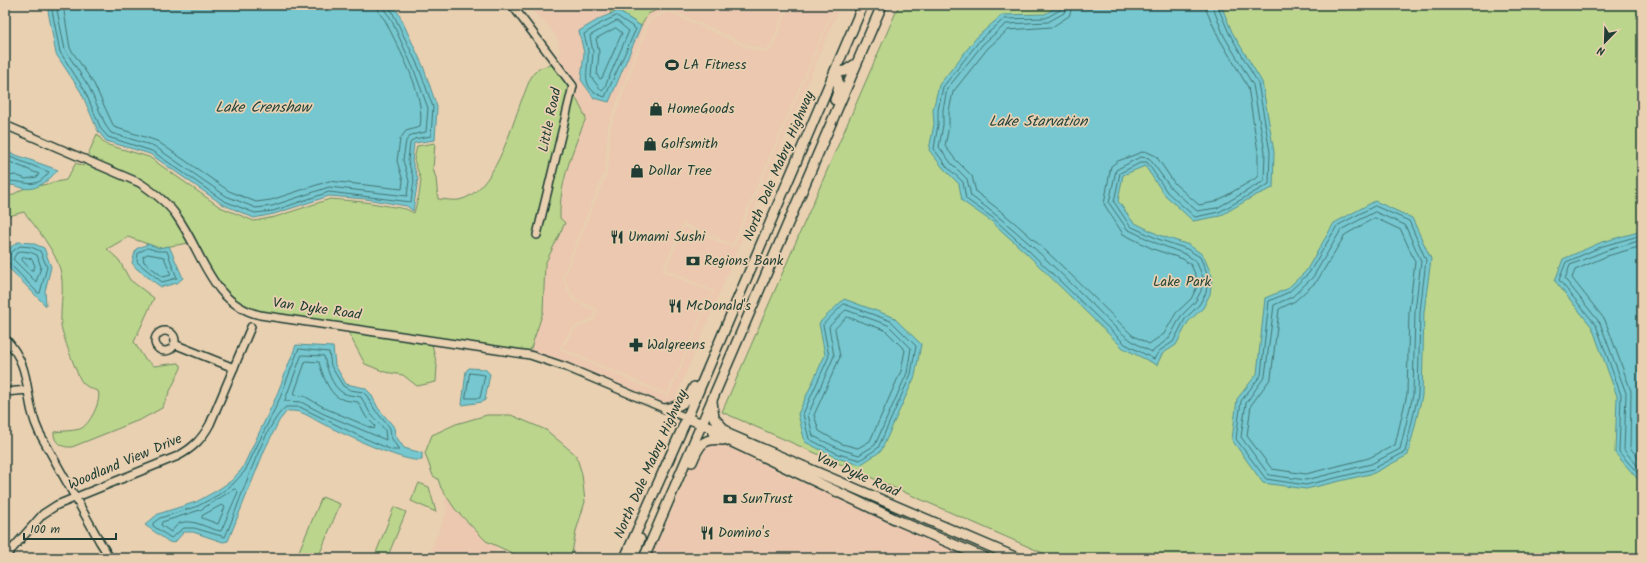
<svg xmlns="http://www.w3.org/2000/svg" width="1647" height="563" font-family="Kalam,sans-serif">
  <rect width="100%" height="100%" fill="#e9d0b1"/>
  <filter id="ink" filterUnits="userSpaceOnUse"><feTurbulence type="fractalNoise" baseFrequency=".025" numOctaves="2"/><feDisplacementMap in="SourceGraphic" scale="8" xChannelSelector="R" yChannelSelector="G"/><feConvolveMatrix kernelMatrix="1 2 1 2 8 2 1 2 1" color-interpolation-filters="sRGB"/></filter>
  <g filter="url(#ink)">
    <path fill="#ebc8af" d="M526 5H613L610 14 579 31 584 53 581 80 594 98 608 102 648 14 667 5H786L770 48 765 50 749 45 669 9 648 19 608 126 605 170 562 277 572 300 595 311 592 318 573 327 560 347V350L668 397 714 291 666 269 684 227 731 247 735 245 836 5H840L673 404 665 405 570 364 530 351 543 312 545 264 562 231 560 207 571 152 586 118 559 62 561 52 557 38 548 25Z
      M789 5 834 6 732 244 683 223 662 271 712 292 667 394 562 348 575 329 594 320 598 309 574 298 564 277 608 171 611 127 650 21 669 12 748 48 765 53 772 50Z
      M720 443 794 479 972 558H649L667 523 696 455 705 445Z
      M447 497 455 509 486 541 497 546 492 558H428L447 511 445 502Z"/>
    <path fill="#bbd58c" stroke="#6d8960" d="M613 5H667L648 14 641 26 618 11 610 14Z
      M899 5H1642V558H1054L722 412Z
      M552 65 569 88 533 237 539 238 574 94 586 118C573 149 559 184 560 218L565 223 545 264 543 312 530 351 261 312C255 310 248 309 243 306 208 287 202 240 178 211 152 181 123 172 87 157L97 134 105 144 149 157 220 207 254 221 275 217 330 199 365 202 406 209 414 213 419 195 421 180 414 160 417 146 435 143 433 169 436 178 438 199C444 199 453 201 459 200 494 193 511 128 522 99 526 91 529 78 535 72 540 67 546 66 552 65Z
      M76 163 83 166 85 163C117 177 151 188 173 217 179 224 184 235 189 243L159 248 128 237 107 249 119 260 130 280 154 298 134 342 144 358 154 366 178 363 181 365V368L162 408 142 419 72 447C63 448 53 443 54 432 62 431 72 431 80 429 90 425 102 400 98 391 93 390 85 386 82 382 78 378 61 331 61 325 60 306 65 287 60 269 55 251 36 227 24 212L5 217V199L23 189 66 180Z
      M348 332 432 344 437 366 436 382 417 386 403 375 385 372 365 364Z
      M487 415H511L546 430 576 455 582 474 585 502 576 531 571 558H523L486 541 455 509 441 488 438 479 433 476 425 453 432 435 456 424Z
      M419 483 429 487 436 512 411 501Z
      M322 497 340 504 318 558H296Z
      M394 507 406 512 387 558H374Z"/>
    <path fill="#76c7d0" stroke="#539092" d="M47 5H391L398 12 423 66 437 107 435 140 414 143 412 161 418 179 413 211 407 206 366 199 329 196 274 214 254 218 222 204 150 154 106 141 98 131 81 92 56 54Z
      M1060 5H1221L1232 32 1262 82 1274 152 1273 188 1254 196 1220 216 1193 221 1164 194 1145 166 1123 175 1118 201 1133 222 1159 235 1189 245 1203 255 1212 276 1210 294 1203 308 1188 322 1176 345 1162 354 1157 365 1123 348 1026 253 991 221 962 201 959 184 944 169 929 150 934 124 933 110 939 85 977 37 1002 15 1045 14Z
      M618 11 641 26 609 102 594 98 581 80 584 53 579 31 601 18Z
      M5 151 58 170C50 179 36 192 23 188 15 186 13 184 5 186Z
      M1375 201 1412 218 1431 259 1424 312 1422 396 1408 455 1374 473 1306 489 1263 483 1232 440 1237 399 1257 374 1265 298 1287 289 1306 271 1334 223Z
      M1642 231V484L1615 453 1617 396 1592 327 1555 281 1563 259 1602 242Z
      M18 242 32 243 44 248 51 267 45 291 46 306 5 264C5 252 8 248 18 242Z
      M148 244 159 248 169 246 183 278 177 283 161 287 137 269 132 263 136 249Z
      M844 299 893 317 921 344 915 376 881 451 860 465 837 458 805 442 798 414 825 355 819 323Z
      M296 345 333 347 335 365 346 384 365 388 371 394 378 408 394 427 395 435 404 448 422 453V460C406 464 339 432 321 423 308 416 302 410 287 411L279 421 265 449 228 541 223 542 193 532H184L174 543 169 542 145 525 158 514 196 502 216 491 231 481 242 469 276 397Z
      M469 368 485 369 490 374 485 400 482 402 462 405 466 371Z"/>
    <g fill="none" stroke-linecap="round" stroke-linejoin="round">
      <path stroke="#427472" stroke-width="1" d="M51 5 60 52 84 89 101 129 108 137 152 151 224 201 255 213 273 211 329 192 411 202 414 180 408 161 410 143 414 139 431 136 433 107 419 68 389 5
        M56 5 65 50 89 87 106 126 111 133 154 146 226 196 256 208 272 206 329 187 407 196 409 181 403 160 406 141 411 135 426 132 428 108 414 70 390 17 385 11 384 5
        M63 5 70 48 94 84 114 127 157 141 229 191 256 202 271 200 329 181 402 189 403 181 397 161 400 139 406 131 420 127C426 94 399 50 385 20L379 13 378 5
        M1061 5 1060 10 1046 18 1004 19 980 40 943 87 938 110V124L934 149 947 167 963 182 966 199 993 218 1028 250 1125 344 1154 359 1159 351 1173 342 1185 319 1199 305 1206 293 1208 276 1200 257 1187 249 1158 239 1130 226 1114 202 1120 173 1142 162H1147L1167 192 1195 217 1219 212 1269 184 1270 152 1258 83 1229 33 1217 5
        M1067 5 1064 13 1048 22 1006 24 983 44 947 89 943 110V125L939 147 951 163 967 179 971 196C1012 225 1048 261 1084 296 1106 317 1123 340 1152 352L1169 338 1181 316 1195 302 1201 291 1203 277 1196 261 1185 254 1156 243 1127 229 1109 203 1116 170 1140 157 1149 158 1171 188 1197 211 1217 208 1264 181 1265 152 1253 85 1224 36 1212 5
        M1073 5 1069 16 1052 27 1008 30 988 48 953 92 949 111V126L945 146 955 159 972 176 976 192C1033 234 1082 286 1132 335L1149 344 1164 334 1176 313 1191 299 1196 289 1197 278 1191 265 1183 259 1153 249 1123 234 1104 204 1111 166 1118 161 1145 151 1156 156 1175 184 1199 205 1215 202 1258 177V152L1248 87 1219 38 1207 12 1206 5
        M617 16 636 29 605 97C578 89 589 71 588 52 588 46 585 40 584 34L603 22Z
        M617 21 629 31 604 89 602 91 591 77 593 52 590 36Z
        M616 28 622 33 602 78 600 79 597 75 599 52 596 39Z
        M5 155 49 172C34 193 23 178 5 182
        M5 160 39 174 37 177 26 179 15 175 5 177
        M1375 206 1409 221 1426 260 1420 312 1418 395 1405 452 1373 469 1306 485 1266 479 1236 439 1241 401 1261 375 1269 301 1289 292 1309 273 1337 226Z
        M1375 212 1405 225 1421 261 1415 311 1413 395 1400 449 1371 464 1306 480 1269 475 1241 437 1246 403 1265 376 1274 305 1292 297 1313 277 1341 230Z
        M1375 218 1401 230 1415 262 1409 311 1407 394 1395 445 1369 458 1306 474 1272 469 1247 436 1251 405 1271 378 1279 309 1295 301 1317 281 1345 235Z
        M1642 235 1603 246 1566 262 1559 280 1596 325 1621 395 1619 452 1642 478
        M1642 240 1605 251 1570 265 1565 279 1600 323 1626 393 1624 450 1642 471
        M1642 246 1607 256 1575 270 1572 278 1605 320 1631 391 1630 448 1642 462
        M148 248 158 251H167L177 278 162 282 137 262 138 253Z
        M21 251 30 252 37 255 41 267 36 282 13 259 16 254Z
        M148 254 164 257 171 275 163 277 144 262 143 257Z
        M5 255 9 254 20 246 31 247 40 251 47 267 40 293H38L9 263 5 261
        M24 257 32 259 35 266 33 270H31L22 260Z
        M844 304 891 321 916 346 911 374 878 448 860 460 838 454 809 439 803 414 829 356 823 325Z
        M846 310 888 325 911 348 907 373 875 445 859 455 840 449 813 436 808 415 834 356 829 327Z
        M847 317 885 330 905 350 901 371 870 441 858 448 842 444 819 431 814 415 840 357 835 329Z
        M299 349 329 352 331 366 343 386 350 390 363 392 367 396 375 410 390 428 391 437 399 450H392L357 435 300 407H286C264 422 238 509 225 537L194 528H184L171 538 153 526V523L160 518 198 506 218 495 233 484 245 471 280 398Z
        M302 355 324 356C327 368 331 386 343 393 349 396 355 395 361 397L370 413 385 430 386 440 324 414 301 402 285 401Z
        M306 361 319 362C322 373 328 392 339 398 345 401 352 401 358 402L366 417 375 426 374 429 327 409 304 396 294 395Z
        M470 373 485 375 480 398H466Z
        M235 489 238 492 221 531C209 530 194 518 180 523 176 525 174 529 171 532L161 525 162 522 200 510Z
        M222 505 225 507 218 524 202 518V516Z"/>
      <g stroke="#1f3d34" stroke-width="10">
        <path id="minor" d="M512 5 573 86 537 235
          M5 125 140 183C153 192 167 202 176 215 203 252 210 303 260 315L530 355 566 367 687 418
          M155 341a10 10 0 1 1 20 0a10 10 0 1 1-20 0Z
          M5 338C35 371 22 396 39 432L100 542 110 558
          M174 344 234 368
          M5 392 28 390
          M5 557 43 514 57 505 178 456C193 448 202 439 210 424L251 327"/>
      </g>
      <g stroke="#1f3d34" stroke-width="12">
        <path id="major" d="M834 73C841 81 839 91 835 100
          M834 73 845 71 857 63
          M712 401 714 418 726 431
          M665 409C681 406 687 403 694 387
          M687 418 728 434 1017 558
          M713 433 897 520 985 558
          M692 462C699 445 703 437 723 440
          M625 558 687 418 863 5
          M633 558 640 539
          M644 558 882 5"/>
      </g>
      <use href="#minor" stroke="#e9d0b1" stroke-width="7"/>
      <use href="#major" stroke="#e9d0b1" stroke-width="9"/>
    </g>
  </g>
  <defs>
    <g id="stadium-bare" transform="scale(1.08)"><path d="M0-5a6.5 5 0 1 0 0 10a6.5 5 0 1 0 0-10ZM-3.5-1.8h7v3.6h-7Z" fill="#1f3d34" stroke="#e9d0b1" stroke-width="2.5" paint-order="stroke"/></g>
    <g id="shop-bare" transform="scale(1.08)"><path d="M-5-2.5h2.3a2.7 3.5 0 0 1 5.4 0H5L5.5 6h-11ZM-1.5-2.5h3a1.5 2.3 0 0 0-3 0Z" fill="#1f3d34" stroke="#e9d0b1" stroke-width="2.5" paint-order="stroke"/></g>
    <g id="restaurant-bare" transform="scale(1.08)"><path d="M-5-6h1v4h1v-4h1v4h1v-4h1v5L-1.5 .5V6h-2V.5L-5-1ZM5-6V6H3V1.5H1.5Q1.5-4 5-6Z" fill="#1f3d34" stroke="#e9d0b1" stroke-width="2.5" paint-order="stroke"/></g>
    <g id="bank-bare" transform="scale(1.08)"><path d="M-6-4H6V4H-6ZM0-2.3a2.3 2.3 0 1 0 0 4.6a2.3 2.3 0 1 0 0-4.6Z" fill="#1f3d34" stroke="#e9d0b1" stroke-width="2.5" paint-order="stroke"/></g>
    <g id="pharmacy-bare" transform="scale(1.08)"><path d="M-2-6h4v4h4v4h-4v4h-4v-4h-4v-4h4Z" fill="#1f3d34" stroke="#e9d0b1" stroke-width="2.5" paint-order="stroke"/></g>
  </defs>
  <g fill-rule="evenodd">
    <use href="#stadium-bare" x="672" y="65"/>
    <use href="#shop-bare" x="656" y="109"/>
    <use href="#shop-bare" x="650" y="144"/>
    <use href="#shop-bare" x="637" y="171"/>
    <use href="#restaurant-bare" x="617" y="237"/>
    <use href="#bank-bare" x="693" y="261"/>
    <use href="#restaurant-bare" x="675" y="306"/>
    <use href="#pharmacy-bare" x="636" y="345"/>
    <use href="#bank-bare" x="730" y="499"/>
    <use href="#restaurant-bare" x="707" y="533"/>
  </g>
  <g text-anchor="middle" dominant-baseline="central" stroke-width="3.5" stroke-linejoin="round" paint-order="stroke">
    <g font-size="14" fill="#1f3d34" stroke="#e9d0b1" text-anchor="start">
      <text x="683" y="65">LA Fitness</text>
      <text x="667" y="109">HomeGoods</text>
      <text x="661" y="144">Golfsmith</text>
      <text x="648" y="171">Dollar Tree</text>
      <text x="628" y="237">Umami Sushi</text>
      <text x="704" y="261">Regions Bank</text>
      <text x="686" y="306">McDonald's</text>
      <text x="647" y="345">Walgreens</text>
      <text x="741" y="499">SunTrust</text>
      <text x="718" y="533">Domino's</text>
    </g>
    <g font-size="14" fill="#1f3d34" stroke="#e9d0b1">
      <text transform="translate(550 120) rotate(-78)">Little Road</text>
      <text transform="translate(779 166) rotate(-67)">North Dale Mabry Highway</text>
      <text transform="translate(317 309) rotate(8)">Van Dyke Road</text>
      <text transform="translate(125 462) rotate(-23)">Woodland View Drive</text>
      <text transform="translate(651 464) rotate(-66)">North Dale Mabry Highway</text>
      <text transform="translate(858 475) rotate(24)">Van Dyke Road</text>
    </g>
    <g font-size="14" fill="#274538" stroke="#e9d0b1">
      <text x="1182" y="282">Lake Park</text>
    </g>
    <g font-size="15" font-style="italic" fill="#23443c" stroke="#e9d0b1">
      <text x="263" y="108">Lake Crenshaw</text>
      <text x="1038" y="122">Lake Starvation</text>
    </g>
  </g>
  <rect width="1647" height="563" fill="none" stroke="#e9d0b1" stroke-width="20"/>
  <rect x="10" y="10" width="1627" height="543" fill="none" stroke="#1f3d34" stroke-width="1.5" filter="url(#ink)"/>
  <g transform="translate(1605 42) rotate(203)" stroke="#e9d0b1" stroke-width="3" paint-order="stroke">
  <path d="M0-3L7 15L0 10L-7 15Z" fill="#1f3d34"/>
  <text y="-6" font-size="11" font-weight="bold" text-anchor="middle" fill="#1f3d34">N</text>
  </g>
  <path d="M24 533v6h92v-6" fill="none" stroke="#1f3d34" stroke-width="2"/>
  <text x="30" y="533" font-size="12" fill="#1f3d34" stroke="#e9d0b1" stroke-width="3" paint-order="stroke">100 m</text>
</svg>
